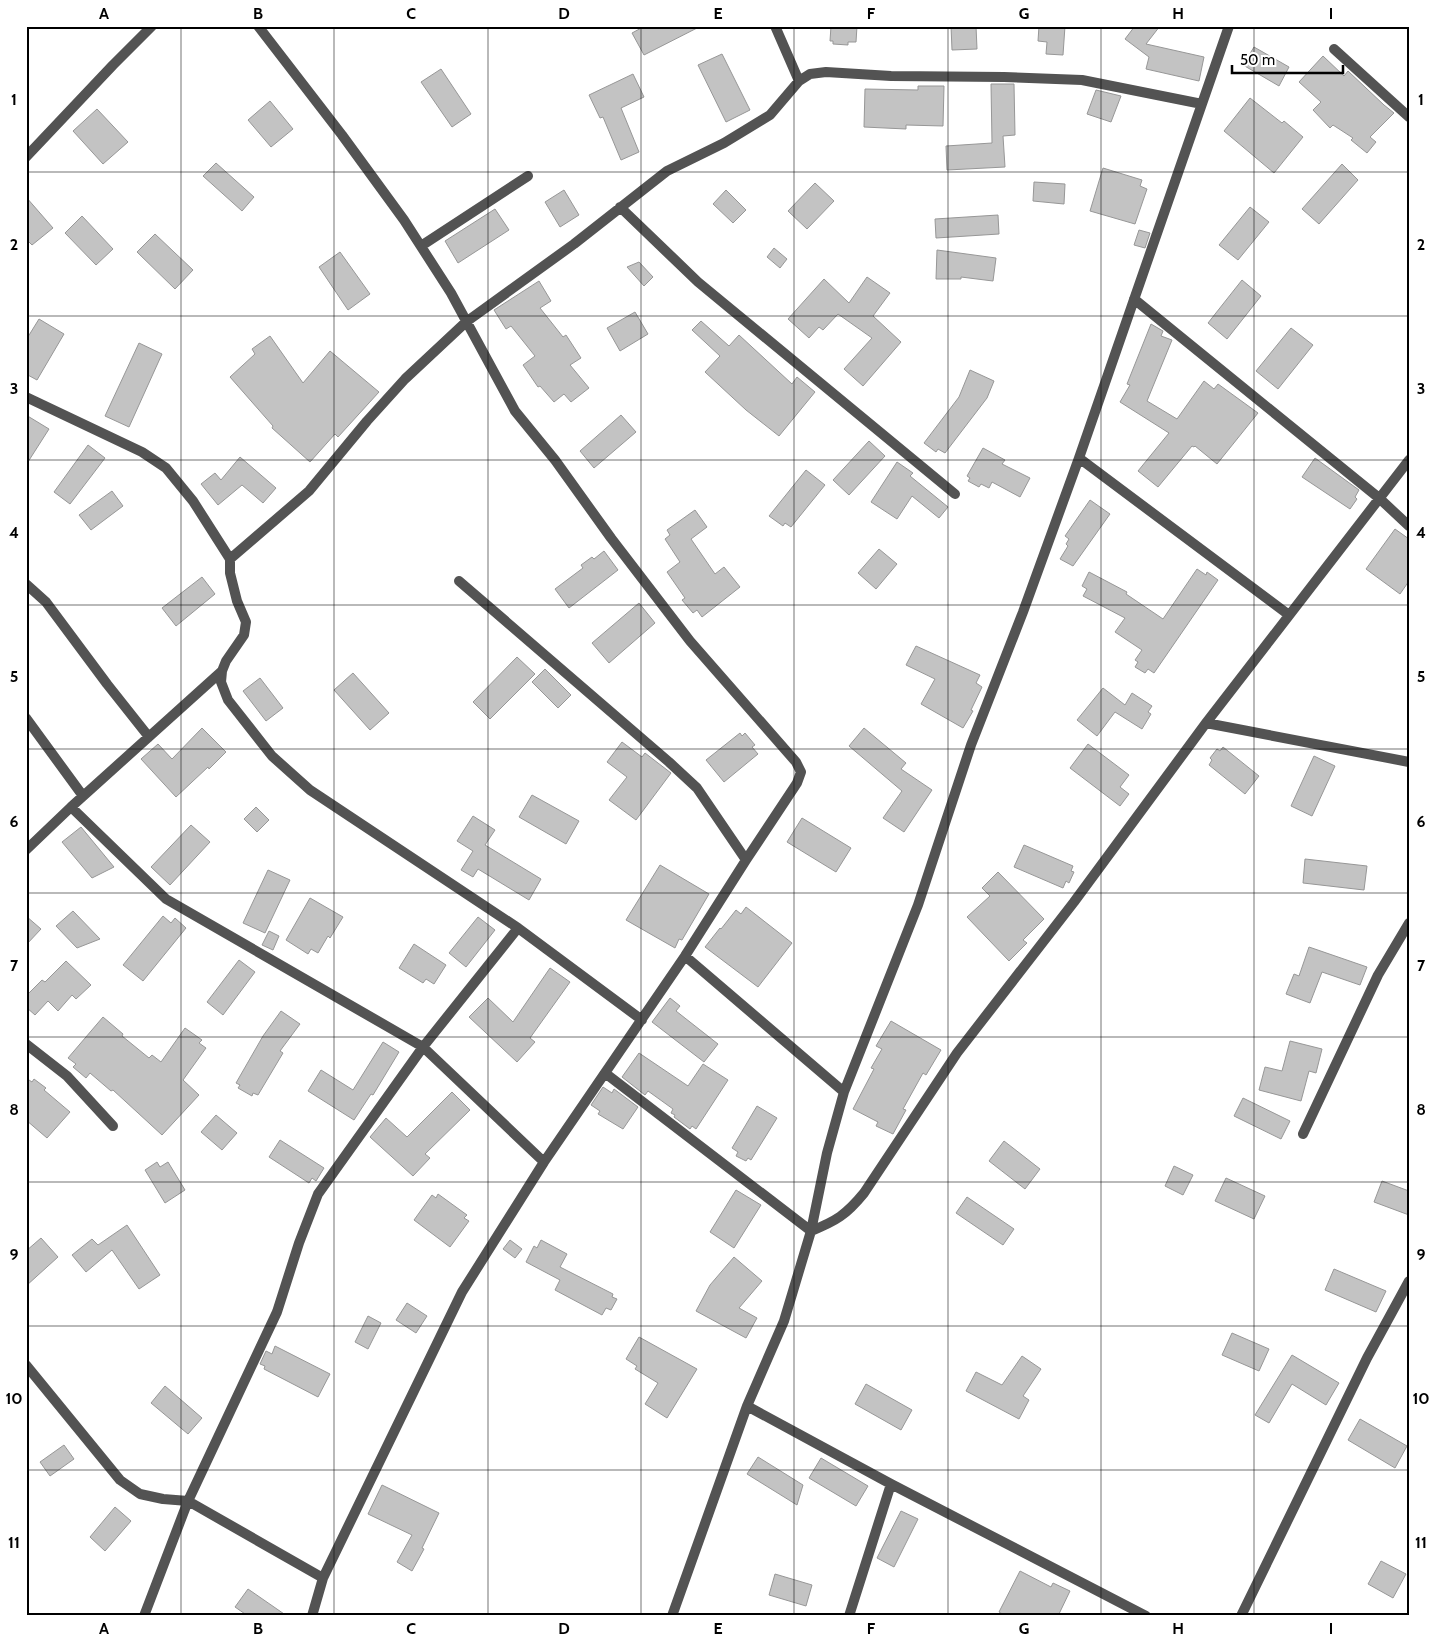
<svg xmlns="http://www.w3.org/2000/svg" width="1435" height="1642" font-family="Cabin,sans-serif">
  <rect width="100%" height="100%" fill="#fff"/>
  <path fill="#c3c3c3" stroke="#979797" d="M645 26H701L644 55 632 33Z
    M831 26H857L856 42H848V45L833 44V41H830Z
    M951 26H976L977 49 952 50Z
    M1039 26H1065L1063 55 1046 54 1047 42 1038 41Z
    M1135 26H1160L1146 44 1204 57 1199 81 1146 69 1149 57 1125 39Z
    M1254 47 1289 67 1279 86 1243 65Z
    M722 54 750 110 726 122 698 65Z
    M1323 56 1344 76 1348 71 1384 105 1394 113 1370 137 1376 142 1367 153 1351 140 1353 138 1333 125 1330 128 1313 110 1321 102 1299 82Z
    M441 69 471 114 452 127 421 82Z
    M633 74 644 97 621 108 639 152 621 160 603 117 600 118 589 95Z
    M991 84H1014L1015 135 1003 136 1005 167 947 170 946 146 992 143Z
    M918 86H944L943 126 906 125V129L864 127 865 89 918 90Z
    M1096 90 1121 96 1111 122 1087 114Z
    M1250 98 1282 123 1284 121 1303 137 1274 173 1224 131Z
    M270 101 293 129 271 147 248 120Z
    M97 109 128 142 103 164 73 131Z
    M216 163 254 197 242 211 203 176Z
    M1342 164 1358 180 1319 224 1302 209Z
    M1103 168 1142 180 1140 186 1147 189 1135 224 1090 211Z
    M1034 182 1065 184 1064 204 1033 201Z
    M815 183 834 201 807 229 788 211Z
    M564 190 579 215 560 227 545 202Z
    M726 190 746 210 733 223 713 204Z
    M26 197 53 228 32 245 26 239Z
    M1250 207 1269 222 1238 260 1219 245Z
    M495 209 509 230 458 263 445 241Z
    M998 215 999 234 936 238 935 219Z
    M82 216 113 249 96 265 65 233Z
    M1139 230 1150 233 1145 248 1134 245Z
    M155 234 193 270 175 289 137 252Z
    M774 248 787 259 780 268 767 257Z
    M937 250 996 258 993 281 961 277V279H936Z
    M340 252 370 294 348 310 319 267Z
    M639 262 653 277 644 286 627 267Z
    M867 277 890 293 873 316 901 342 863 386 844 369 872 338 838 314 823 330 819 327 809 338 788 319 824 279 849 303Z
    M1242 280 1261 296 1227 339 1208 323Z
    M539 281 551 301 540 308 563 337 566 335 581 358 570 365 589 388 571 402 564 394 554 402 540 386 538 387 523 365 535 356 511 326 506 329 494 310Z
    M635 312 648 334 620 351 607 328Z
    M39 319 64 334 37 380 26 374V340Z
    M701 321 729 346 739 335 792 384 797 377 815 392 779 436 746 410 705 372 720 356 692 330Z
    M1151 324 1163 331 1161 336 1172 340 1147 401 1177 419 1204 381 1214 389 1218 384 1258 413 1217 464 1195 446 1194 447 1192 446 1158 487 1138 471 1169 433 1120 402 1130 385 1127 384Z
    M1291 328 1313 345 1278 389 1256 371Z
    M270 336 303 383 330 351 379 392 338 437 335 434 310 462 272 428 273 426 230 377 255 354 252 349Z
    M139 343 162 354 129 427 105 416Z
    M970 370 994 381 987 398 945 453 938 449 936 452 924 443 959 397Z
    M26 415 49 429 26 465Z
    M621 415 636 432 594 468 580 451Z
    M869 441 885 456 849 495 833 480Z
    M88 445 105 458 70 504 54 492Z
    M983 448 1005 460 1002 464 1030 478 1020 497 992 482 989 488 981 484 979 487 968 481 970 478 967 476Z
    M240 457 276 488 263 503 242 485 218 505 201 484 215 473 221 480Z
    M1315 458 1359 490 1355 497 1357 499 1350 509 1302 477Z
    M897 462 913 473 910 476 948 507 939 518 912 496 897 519 871 502Z
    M806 470 825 485 791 527 785 523 783 526 769 516Z
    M112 491 123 506 91 530 79 515Z
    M1090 500 1110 514 1073 566 1060 559 1068 546 1066 544 1069 539 1065 536Z
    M695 510 707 527 691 539 715 574 724 567 740 587 702 617 697 610 693 613 682 600 685 598 667 572 680 562 665 539 670 535 667 530Z
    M1395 529 1409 539V581L1400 594 1366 569Z
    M879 549 897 564 876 589 858 573Z
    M604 551 618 570 569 608 555 589 583 568 581 565 592 557 594 559Z
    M1197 569 1206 575 1207 572 1218 580 1154 673 1148 669 1145 673 1135 667 1138 662 1135 660 1142 650 1115 632 1125 618 1083 596 1087 589 1082 586 1089 572 1127 592 1126 594 1163 619Z
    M202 577 215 594 176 626 162 608Z
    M639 603 655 623 609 663 592 643Z
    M916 646 980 675 976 683 982 687 971 710 973 711 963 728 921 704 935 679 906 665Z
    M517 657 535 674 490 719 473 702Z
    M545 669 571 695 558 708 532 682Z
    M353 673 389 713 370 730 334 690Z
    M260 678 283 708 266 721 243 691Z
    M1103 688 1125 705 1132 693 1152 706 1148 712 1151 714 1142 729 1115 712 1097 736 1077 720Z
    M202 728 226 752 209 769 208 767 176 797 141 759 158 744 172 759Z
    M864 728 906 763 901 769 932 790 904 832 883 818 902 791 849 746Z
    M740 733 742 736 745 733 755 745 752 747 758 754 724 782 706 760Z
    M622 742 642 757 645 753 671 773 636 820 609 800 627 777 607 762Z
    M1088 744 1129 775 1120 787 1129 794 1120 806 1070 768Z
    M1223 747 1259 776 1245 794 1209 765 1212 760 1210 758 1217 749 1220 751Z
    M1314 756 1335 766 1312 816 1291 806Z
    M532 795 579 821 566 844 519 817Z
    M256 807 269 820 257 832 244 819Z
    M473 816 495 830 485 845 541 879 529 900 478 869 473 877 461 870 473 851 457 841Z
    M802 818 851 848 836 872 787 842Z
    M191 825 210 842 170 885 151 867Z
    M81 827 114 867 92 878 62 842Z
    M1024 845 1073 866 1071 871 1074 872 1069 883 1066 881 1063 888 1014 867Z
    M1305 859 1367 866 1364 890 1303 883Z
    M660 865 709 894 682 940 679 939 675 948 626 920Z
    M268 870 290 880 265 933 243 923Z
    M998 872 1044 919 1023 940 1027 943 1009 961 967 917 990 896 982 888Z
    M310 898 343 917 330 938 328 936 318 953 311 949 308 954 286 940Z
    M746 907 792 943 758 987 705 947 720 928 721 929 736 910 741 914Z
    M73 911 100 939 77 948 56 926Z
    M26 916 41 929 26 945Z
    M163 916 171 923 175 918 186 928 143 981 123 965Z
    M478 917 495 930 466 967 449 953Z
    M269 931 279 936 273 950 262 945Z
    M414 944 446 965 434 984 426 979 423 983 399 968Z
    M1309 947 1367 967 1360 985 1322 972 1310 1003 1286 994 1294 974 1299 976Z
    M239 960 255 972 223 1015 207 1002Z
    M66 961 91 985 76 999 72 995 58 1011 48 1001 35 1015 26 1007V996L42 980 45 982Z
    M550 968 570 982 530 1038 535 1042 517 1062 469 1017 488 998 513 1022Z
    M670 998 680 1006 676 1011 718 1044 704 1062 652 1022Z
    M281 1011 300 1024 280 1051 283 1053 258 1095 253 1093 252 1096 238 1088 240 1085 236 1083 263 1036Z
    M103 1017 123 1034 122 1036 149 1058 152 1055 161 1062 185 1028 202 1040 199 1043 206 1048 183 1080 199 1095 162 1135 113 1090 111 1091 90 1073 86 1078 73 1067 76 1064 68 1058Z
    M891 1021 941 1050 926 1075 923 1073 903 1109 906 1110 893 1134 876 1126 878 1122 853 1109 874 1069 871 1068 882 1049 876 1046Z
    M1290 1041 1322 1049 1316 1073 1309 1071 1301 1101 1259 1090 1265 1067 1282 1071Z
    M383 1042 399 1052 373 1095 371 1094 354 1120 308 1091 321 1070 353 1090Z
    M639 1053 688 1086 703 1064 728 1080 696 1129 692 1126 690 1129 674 1117 675 1115 671 1113 673 1109 648 1091 645 1095 622 1077Z
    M26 1078 32 1082 34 1079 46 1088 44 1090 70 1112 47 1138 26 1120Z
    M603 1087 612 1093 614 1089 638 1107 623 1129 598 1114 600 1111 591 1105Z
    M452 1092 470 1110 425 1154 430 1158 413 1176 370 1137 386 1118 407 1137Z
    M1243 1098 1290 1121 1281 1139 1234 1116Z
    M757 1106 777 1118 751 1160 748 1158 746 1161 736 1156 738 1152 732 1148Z
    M216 1115 237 1133 222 1150 201 1132Z
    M280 1140 324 1168 316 1181 312 1178 309 1183 269 1157Z
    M1004 1141 1040 1169 1025 1189 989 1161Z
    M157 1162 160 1167 168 1162 185 1190 165 1203 145 1170Z
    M1174 1166 1193 1175 1183 1195 1165 1186Z
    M1226 1178 1265 1196 1254 1219 1215 1201Z
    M1382 1181 1409 1191V1215L1374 1202Z
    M736 1190 761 1205 734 1248 710 1232Z
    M438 1194 467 1215 464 1218 469 1221 450 1247 414 1220 432 1195 436 1198Z
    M967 1197 1014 1229 1003 1245 956 1213Z
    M127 1225 160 1275 139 1289 112 1250 86 1272 72 1255 92 1239 98 1245Z
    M41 1238 58 1257 26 1286V1251Z
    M510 1240 522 1249 515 1258 503 1249Z
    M541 1240 567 1254 560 1267 613 1294 612 1297 617 1299 611 1310 606 1308 602 1315 555 1290 560 1280 526 1262 534 1246 537 1248Z
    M734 1257 762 1281 739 1308 757 1318 746 1338 696 1311 710 1285Z
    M1334 1269 1386 1291 1376 1312 1325 1290Z
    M407 1303 427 1316 416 1333 396 1320Z
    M368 1316 381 1323 368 1349 355 1342Z
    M1232 1333 1269 1349 1259 1371 1222 1355Z
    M639 1337 697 1369 667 1418 645 1404 658 1383 635 1369 637 1366 626 1359Z
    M275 1346 330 1374 318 1397 264 1369 265 1366 260 1364 266 1351 272 1354Z
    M1292 1355 1339 1383 1326 1405 1292 1384 1269 1423 1255 1415Z
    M1022 1356 1041 1369 1023 1396 1029 1400 1019 1419 966 1391 976 1372 1002 1385Z
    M866 1384 912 1410 901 1430 855 1404Z
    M165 1386 202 1418 188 1434 151 1403Z
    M1360 1419 1407 1446 1395 1468 1348 1440Z
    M64 1445 74 1459 50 1476 40 1462Z
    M758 1457 803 1485 797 1505 747 1474Z
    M821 1458 868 1486 856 1506 809 1478Z
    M382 1485 439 1513 422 1548 424 1549 412 1571 397 1562 412 1535 368 1514Z
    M115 1507 131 1521 105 1551 90 1537Z
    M901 1511 918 1519 894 1567 877 1558Z
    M1381 1561 1406 1574 1393 1598 1368 1584Z
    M1020 1571 1051 1587 1053 1583 1070 1591 1058 1616H1006L999 1612Z
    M775 1574 812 1585 806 1606 769 1595Z
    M248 1589 287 1616H248L235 1607Z"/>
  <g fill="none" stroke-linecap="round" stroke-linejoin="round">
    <path stroke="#535353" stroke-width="10" d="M258 26 342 135 404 220 451 293 515 411 555 460 611 538 690 641 796 762 801 772 797 783 746 860 685 956 544 1162 462 1292 323 1578 312 1616
      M775 26 799 81
      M1334 49 1409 117
      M26 157 113 65 152 26
      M620 207 698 282 955 494
      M421 246 528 176
      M1134 299 1379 498 1409 526
      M26 397 142 452 166 468 193 501 230 559V573L237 601 246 622 244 635 226 661 222 671 221 682 228 700 272 756 310 790 518 928 642 1020
      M1079 458 1289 615
      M230 559 309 491 367 421 405 379 466 322 574 244 667 171 724 143 770 115 799 81 810 74 826 72 891 76 1004 77 1082 80 1202 104
      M459 581 669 762 697 788 746 860
      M26 584 46 602 107 684 149 737
      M26 718 83 796
      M1206 723 1409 762
      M71 807 166 899 423 1047 544 1162
      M26 850 71 807 222 671
      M685 956 844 1092
      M26 1044 67 1076 113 1126
      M605 1073 811 1231C836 1221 846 1215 864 1193L957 1053 1074 902 1206 723 1409 460
      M1303 1134 1378 975 1409 923
      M26 1365 120 1480 140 1494 163 1499 188 1501 323 1578
      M747 1406 891 1484 1146 1616
      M144 1616 188 1501 277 1312 299 1243 318 1194 423 1047 518 928
      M672 1616 747 1406 784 1321 811 1231 827 1153 844 1092 918 905 971 745 1023 612 1079 458 1229 26
      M849 1616 891 1484
      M1241 1616 1367 1358 1409 1281"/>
  </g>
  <path fill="none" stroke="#000" stroke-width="1" stroke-opacity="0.55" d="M181 26V1616M334 26V1616M488 26V1616M641 26V1616M794 26V1616M948 26V1616M1101 26V1616M1254 26V1616M26 172H1409M26 316H1409M26 460H1409M26 605H1409M26 749H1409M26 893H1409M26 1037H1409M26 1182H1409M26 1326H1409M26 1470H1409"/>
  <rect width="1435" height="1642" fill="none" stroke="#ffffff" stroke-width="55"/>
  <path d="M1232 65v8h111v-8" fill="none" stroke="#000000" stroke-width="2.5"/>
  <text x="1240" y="65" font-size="15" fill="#000000" stroke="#ffffff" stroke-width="4" paint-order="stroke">50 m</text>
  <rect x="28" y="28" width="1380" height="1586" fill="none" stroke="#000" stroke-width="2"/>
  <g font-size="16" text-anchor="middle" font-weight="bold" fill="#000">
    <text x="104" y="19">A</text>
    <text x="258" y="19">B</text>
    <text x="411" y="19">C</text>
    <text x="564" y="19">D</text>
    <text x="718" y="19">E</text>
    <text x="871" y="19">F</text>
    <text x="1024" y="19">G</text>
    <text x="1178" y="19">H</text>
    <text x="1331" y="19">I</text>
    <text x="14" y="105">1</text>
    <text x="1421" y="105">1</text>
    <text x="14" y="250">2</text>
    <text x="1421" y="250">2</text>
    <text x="14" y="394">3</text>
    <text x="1421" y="394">3</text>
    <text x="14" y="538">4</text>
    <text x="1421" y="538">4</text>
    <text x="14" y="682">5</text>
    <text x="1421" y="682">5</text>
    <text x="14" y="827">6</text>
    <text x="1421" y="827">6</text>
    <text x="14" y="971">7</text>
    <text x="1421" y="971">7</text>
    <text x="14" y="1115">8</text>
    <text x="1421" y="1115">8</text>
    <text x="14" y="1260">9</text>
    <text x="1421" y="1260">9</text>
    <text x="14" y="1404">10</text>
    <text x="1421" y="1404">10</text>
    <text x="14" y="1548">11</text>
    <text x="1421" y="1548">11</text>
    <text x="104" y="1634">A</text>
    <text x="258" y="1634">B</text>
    <text x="411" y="1634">C</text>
    <text x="564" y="1634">D</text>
    <text x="718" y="1634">E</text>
    <text x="871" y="1634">F</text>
    <text x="1024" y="1634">G</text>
    <text x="1178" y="1634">H</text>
    <text x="1331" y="1634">I</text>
  </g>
</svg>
